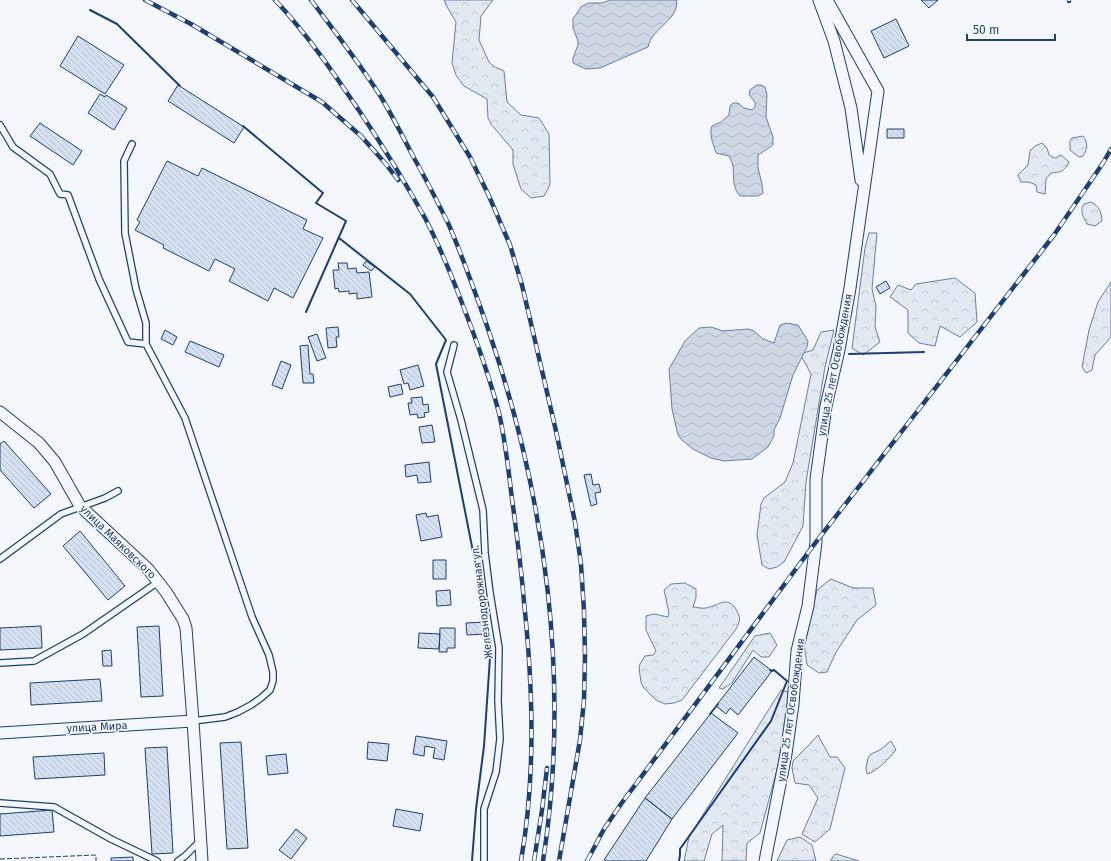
<svg xmlns="http://www.w3.org/2000/svg" width="1111" height="861" font-family="'Fira Sans',sans-serif">
  <defs>
    <pattern id="forest-crowns" width="20" height="18" patternUnits="userSpaceOnUse"><rect width="20" height="18" fill="#e3e9f0"/><path d="M2 6a3 3 0 1 1 6 0M12 15a3 3 0 1 1 6 0" fill="none" stroke="#c2c9d1"/></pattern>
    <pattern id="water-waves" width="16" height="10" patternUnits="userSpaceOnUse"><rect width="16" height="10" fill="#cfd7e4"/><path d="M0 5q4-4 8 0t8 0" fill="none" stroke="#b1bac7"/></pattern>
    <pattern id="building-back-hatch" width="6" height="6" patternUnits="userSpaceOnUse"><rect width="6" height="6" fill="#d5e0f0"/><path d="M-1 5l2 2M0 0l6 6M5-1l2 2" fill="none" stroke="#b6c1d1"/></pattern>
  </defs>
  <rect width="100%" height="100%" fill="#f4f7fb"/>
  <path fill="url(#forest-crowns)" stroke="#687fa3" d="M444 0H493L481 16 479 40 489 62 493 66 504 71 507 102 521 115 539 118 549 134 550 185 544 196 531 198 521 189 513 164V150L491 124 488 118 487 99 464 86 456 75 452 63 456 22 446 5Z
    M1083 136C1088 143 1088 148 1083 156L1079 157 1070 150V141L1072 138Z
    M1042 143 1047 148 1049 155 1055 158 1061 155 1069 162C1064 172 1061 172 1051 173L1046 179 1045 194 1037 192 1036 185 1029 182H1021L1018 175 1028 165 1030 151 1035 146Z
    M1091 202C1100 207 1101 211 1102 221L1095 226 1087 224C1084 218 1079 211 1084 204Z
    M869 233H877L872 289 876 306 875 327 880 342 863 355 852 348 865 248Z
    M955 278 975 293 977 322 960 337 940 326 935 346 919 343 908 333V310L890 297 898 285 911 290 916 284Z
    M1111 282V337L1095 355 1092 370 1086 373 1082 367 1089 330 1098 302Z
    M834 330 825 367 806 482 803 526 784 562 777 567 769 569 762 565 757 535 761 504 764 498 785 482 793 463 811 374 800 354 813 350 821 332Z
    M831 579 853 588H873L876 605 857 620 836 652 827 672 819 673 807 665 804 644 817 590Z
    M685 583 696 589V598L693 607C697 607 702 609 706 608 718 606 728 594 737 611 741 619 740 621 736 629L682 700 674 703 665 704 656 700 643 687 641 682 639 668 640 664 645 656 653 655 656 651 646 630V616L654 614 668 617 669 613 664 590 671 584Z
    M770 633 777 645 769 657H761L753 650 732 683 723 689 719 688 755 636Z
    M781 690 791 693 778 766 760 833 747 843 746 861H722L723 825 712 834 704 861H684L689 837Z
    M818 735 830 757H837L845 768 830 829 815 842 802 834 818 798 809 785 795 783 792 768 793 761 807 747Z
    M891 741 896 750C890 757 877 772 867 774L866 768 868 758 871 754 880 750Z
    M800 837 812 845 816 861H777L787 840Z
    M835 854H836L859 861H830Z"/>
  <path fill="url(#water-waves)" stroke="#687fa3" d="M610 0H677C677 18 663 23 654 35 651 38 649 43 648 47L600 68 586 69 573 63V58L578 45V41L573 28V19L581 7 588 3H602Z
    M757 85H761L765 87 767 95 766 117 773 137V145L758 155V168L762 184 763 193 758 196H740C732 188 734 176 733 166 732 163 731 160 729 156L716 153C713 144 709 134 712 126L721 122 729 115 730 106 733 103H738L744 108 752 110 755 107V102L749 95 750 90Z
    M786 323 798 325 808 341 807 347 793 375 780 418 774 430V436L768 447 752 459 724 461 711 458 693 449 682 440 678 435 672 409 669 369 685 341 699 328 711 327 723 331 748 329 754 331 763 339 774 343 780 325Z"/>
  <path fill="url(#building-back-hatch)" stroke="#1d3f73" d="M921 0H938L929 8Z
    M896 19 909 46 884 58 871 31Z
    M78 36 124 65 105 94 60 66Z
    M178 85 244 127 234 143 168 101Z
    M100 94 105 97 106 95 127 108 114 130 88 113Z
    M40 123 82 151 73 165 30 136Z
    M887 129H904V138H887Z
    M167 161 198 176 202 168 307 220 303 229 323 238 293 298 274 288 268 301 229 281 235 269 215 259 209 271 163 248 164 245 135 230 140 222 137 220Z
    M366 261 375 267 371 271 363 265Z
    M338 263H347L348 269 356 268 357 273 369 272 372 297 357 299V293L349 294V291L339 292 338 288 335 289 333 270H339Z
    M886 281 890 288 880 294 876 287Z
    M338 327 339 337H336L337 347 328 348 326 328Z
    M165 330 177 337 173 345 161 339Z
    M317 334 326 358 317 361 308 337Z
    M190 341 224 355 219 367 185 352Z
    M308 345 310 374H313L314 383H303L300 346Z
    M281 361 291 365 282 389 272 385Z
    M418 365 424 386 410 390 408 383 404 384 400 370Z
    M401 384 403 394 390 397 388 387Z
    M422 397 423 405 428 404 429 412 424 413 425 417 418 418 417 414 410 415 408 403H412L411 398Z
    M432 425 435 442 422 443 419 427Z
    M4 441 51 494 34 508 0 470V444Z
    M429 462 431 482 418 483 417 475 406 477 405 465Z
    M591 474 593 485 599 484 601 492 595 493 597 504 591 506 584 475Z
    M426 513 427 517 438 515 442 537 421 541 416 515Z
    M80 531 125 586 108 600 63 546Z
    M433 560H446V579H433Z
    M450 590 451 605 437 606 436 591Z
    M485 622V634L467 635 466 623Z
    M41 626 42 648 0 650V628Z
    M159 626 163 696 141 697 137 627Z
    M440 628H455V648H447V652H439Z
    M419 633 440 634 439 649 418 648Z
    M111 650 112 666H103L102 651Z
    M754 657 772 671 738 715 730 708 726 714 716 706Z
    M100 679 102 701 31 705 30 683Z
    M711 713 738 733 672 819 645 798Z
    M416 736 447 741 444 760 433 758 435 748 425 746 424 756 413 754Z
    M241 742 248 848 227 849 220 743Z
    M368 742 389 744 387 761 367 759Z
    M167 747 173 853 152 854 145 748Z
    M104 753 105 775 35 779 33 757Z
    M286 754 288 773 268 775 266 756Z
    M645 798 672 819 646 861H606L604 860Z
    M396 809 423 814 420 831 393 826Z
    M52 810 54 832 0 836V814Z
    M296 829 307 838 291 859 279 850Z
    M133 857V861H111V858Z"/>
  <g fill="none" stroke-linecap="round" stroke-linejoin="round">
    <g stroke="#1d3f73" stroke-width="8">
      <path id="service" d="M0 125 13 147 50 174 60 194 68 195 99 279 128 342 146 344
        M132 144 124 161 125 233 136 289 146 323V344L185 418 252 617 269 655 273 672V681L270 690 261 698 251 705 238 712 225 717 193 721
        M454 345 447 372 461 420 483 510 485 553 490 593 499 648 498 701 500 739 496 772 484 809V861
        M0 559 61 514 105 498 118 491
        M0 663 34 661 83 634 158 582
        M0 803 54 807 111 839 157 861
        M178 861 185 856 200 841"/>
    </g>
    <g stroke="#1d3f73" stroke-width="13">
      <path id="minor" d="M819 0 834 41 851 108 861 180
        M0 412 39 443 55 462 80 506 148 569 166 592 183 619 186 628 193 721 202 861
        M0 733 193 721
        M765 861 786 754 793 704 797 651 808 606 816 542V479L826 406 839 350 850 288 878 91 827 0"/>
    </g>
    <use href="#service" stroke="#f4f7fb" stroke-width="5.5"/>
    <use href="#minor" stroke="#f4f7fb" stroke-width="11"/>
    <g stroke="#1d3f73" stroke-width="4.5">
      <path id="rail" d="M145 0 191 24 322 102 361 136 385 163 398 180
        M275 0C308 35 335 75 362 115 384 148 405 182 425 218 439 245 451 274 462 303 476 339 489 375 499 413 505 439 508 465 511 491 516 528 521 565 524 602 533 688 536 775 521 861
        M311 0C335 32 360 64 381 97 393 117 403 137 414 158 426 179 437 201 448 223 463 257 475 292 487 326 546 496 571 683 543 861
        M352 0 433 97 470 157 489 196 510 245 522 285 533 332 556 431 575 522 581 564 584 611 585 656 584 700 580 740 559 861
        M1069 1V0
        M534 861 542 810 547 768
        M587 861 604 829 621 804 816 542 1054 235 1103 163 1111 149"/>
    </g>
    <use href="#rail" stroke="#f4f7fb" stroke-width="3" stroke-dasharray="9" stroke-linecap="butt"/>
    <path stroke="#1d3f73" stroke-width="1" stroke-dasharray="5 2" stroke-linecap="butt" d="M0 859 96 855V861"/>
    <path stroke="#1d3f73" stroke-width="2" d="M90 10 117 24 180 86
      M243 126 323 193 316 203 346 221 306 312
      M339 238 410 294 446 340 436 364 491 643 484 746 476 809 472 861
      M849 354 924 352
      M710 714 718 704
      M679 861 680 855V849L771 721 787 681 774 670 772 671 770 670"/>
  </g>
  <g text-anchor="middle" dominant-baseline="central" stroke-width="3" stroke-linejoin="round" paint-order="stroke">
    <g font-size="11" fill="#1d3f73" stroke="#f4f7fb">
      <text transform="translate(835 365) rotate(-79)">улица 25 лет Освобождения</text>
      <text transform="translate(118 542) rotate(44)">улица Маяковского</text>
      <text transform="translate(482 602) rotate(-97)">Железнодорожная ул.</text>
      <text transform="translate(791 710) rotate(-82)">улица 25 лет Освобождения</text>
      <text transform="translate(97 727) rotate(-3)">улица Мира</text>
    </g>
  </g>
  <path d="M967 34v6h88v-6" fill="none" stroke="#1d3f73" stroke-width="2"/>
  <text x="973" y="34" font-size="12" fill="#1d3f73" stroke="#f4f7fb" stroke-width="3" paint-order="stroke">50 m</text>
</svg>
